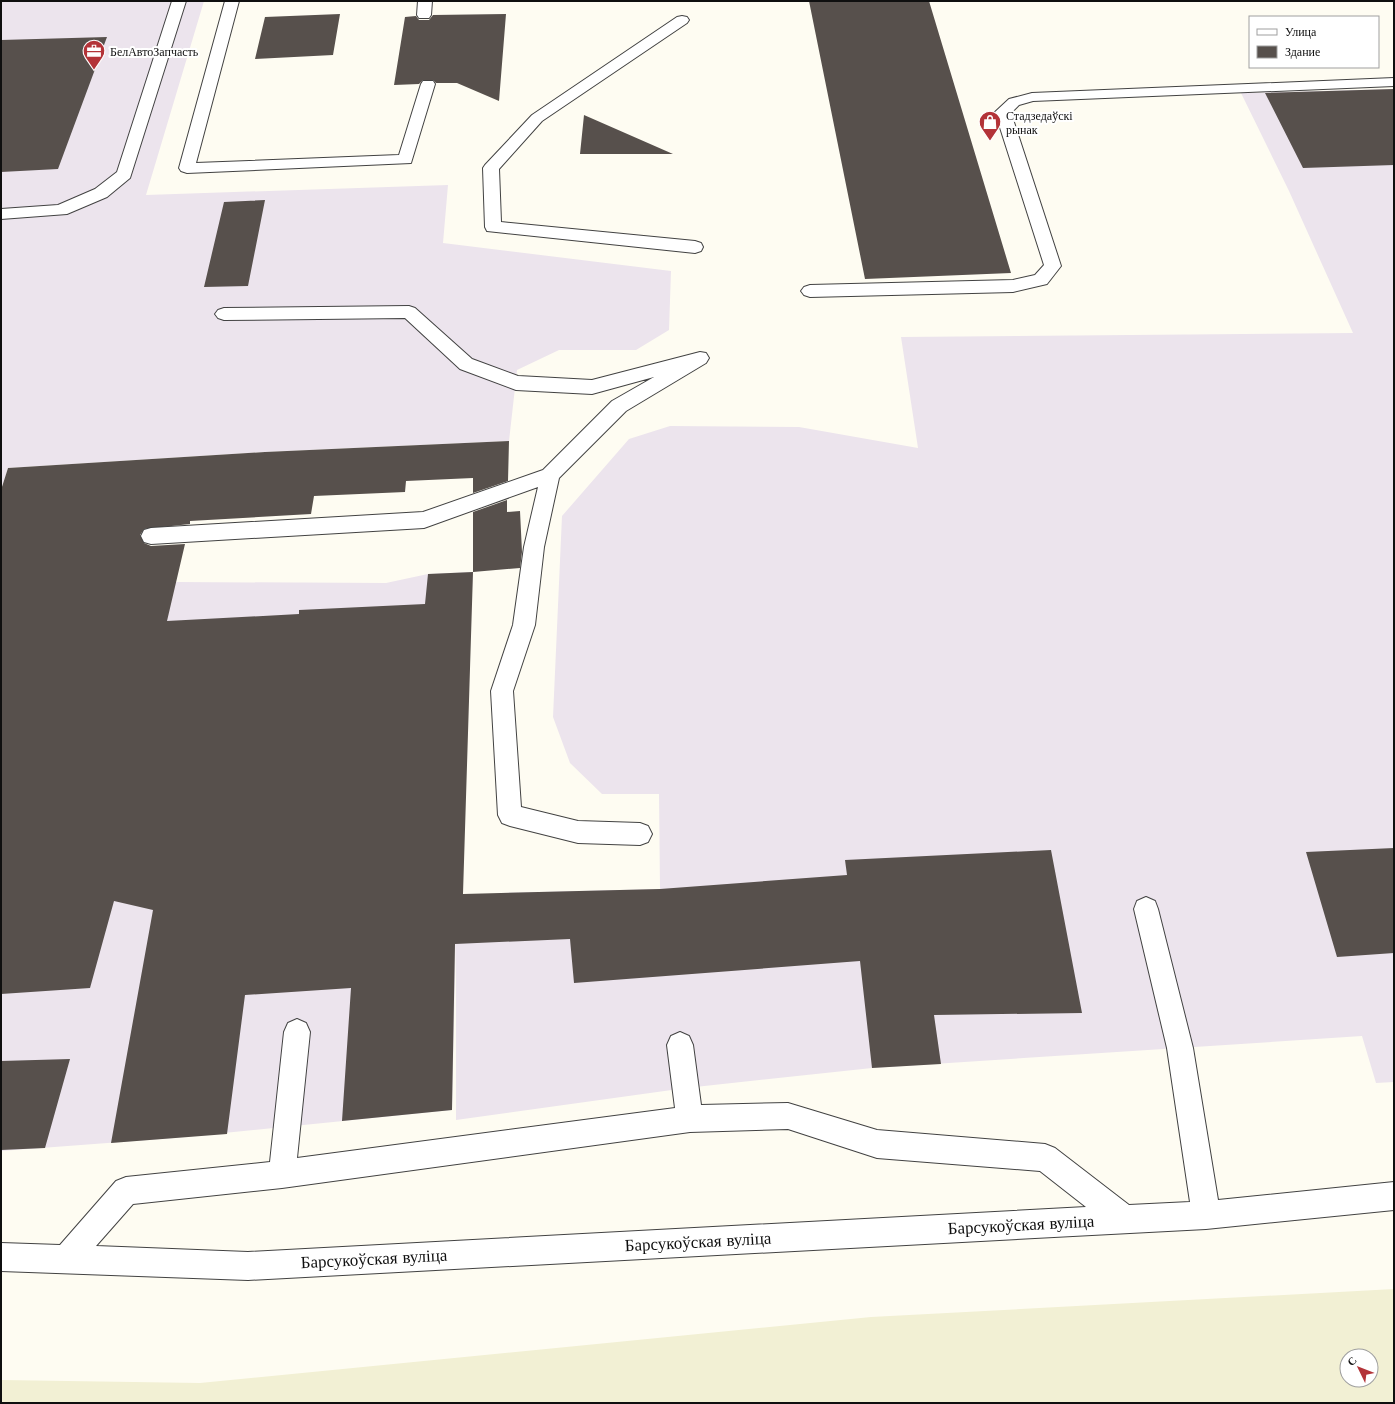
<svg xmlns="http://www.w3.org/2000/svg" width="1395" height="1404" font-family="'Libre Baskerville',serif">
  <rect width="100%" height="100%" fill="#fefcf2"/>
  <path fill="#ece4ed" d="M1 1H204L146 195 448 185 443 243 671 271 669 330 636 350H559L517 370 509 441 265 452 8 468 1 490Z
    M1394 89V1082L1376 1083 1362 1036 872 1068 686 1088 456 1120V938L452 1110 174 1138 1 1151V588L176 582 386 583 428 574 473 572 457 898 503 893 660 889 659 794H602L570 763 553 717 562 516 629 439 670 426 799 427 918 448 901 337 1353 333 1289 191 1241 93Z"/>
  <path fill="#f2f0d4" fill-rule="evenodd" d="M1394 1289V1403H1V1380L200 1383 871 1317ZM1347 1356H1371V1380H1347Z"/>
  <path fill="#57504c" d="M809 1H929L1011 273 865 279Z
    M340 14 333 55 255 59 265 17Z
    M506 14 499 101 457 83H436L433 80H423L419 84 394 85 405 17 416 16 419 20H429L433 15Z
    M107 37 58 169 1 172V40Z
    M1394 89V165L1303 168 1265 93Z
    M584 115 673 154H580Z
    M265 200 248 286 204 287 224 202Z
    M509 441 508 481 473 493V478L406 481 405 492 314 496 311 514 190 521V524L144 529 140 535 144 543 151 546 185 544 167 621 299 614V610L425 604 428 574 473 572 463 894 660 889 847 875 845 860 1051 850 1082 1013 934 1015 941 1064 872 1068 860 961 574 983 570 939 455 944 452 1110 342 1121 351 988 245 995 227 1134 111 1143 153 910 114 901 90 988 1 994V490L8 468 265 452Z
    M507 500V512L520 511 522 552 520 568 473 572V512Z
    M1394 848V953L1337 957 1306 852Z
    M70 1059 45 1148 1 1150V1061Z"/>
  <g fill="none" stroke-linecap="round" stroke-linejoin="round">
    <g stroke="#424242" stroke-width="2">
      <path id="minor" d="M172 1H186L130 178 107 197 67 214 1 219V209L58 205 95 189 117 172Z
        M225 1H239L196 163 399 155 421 84 423 81H433L435 84 411 163 187 173 181 171 179 168Z
        M418 1H432L431 15 429 18H419L417 15Z
        M682 16 687 17 689 20 687 23 542 121 499 169 501 222 695 241 701 243 703 247 701 251 695 253 487 231 485 227 483 168 485 165 532 115 677 17Z
        M1394 78V86L1033 101 1019 105 1011 113 1061 266 1047 284 1013 292 810 297 804 295 801 291 804 287 810 285 1013 280 1035 275 1044 265 995 112 1009 99 1032 93Z
        M409 306 415 308 472 359 518 376 592 380 700 352 706 353 709 358 706 363 626 411 559 478 544 547 535 625 513 691 521 807 578 821 640 823 648 826 652 834 648 842 640 845 578 843 510 826 502 823 498 815 491 691 513 625 524 547 538 487 424 528 151 544 144 542 141 536 144 530 151 528 423 512 543 470 612 401 654 377 592 394 516 390 460 369 405 318 224 320 218 318 215 314 218 310 224 308Z
        M1146 897 1155 901 1158 909 1193 1048 1218 1200 1394 1182V1210L1206 1229 248 1280 1 1271V1243L60 1245 116 1181 126 1177 270 1162 284 1032 288 1023 297 1019 306 1023 310 1032 297 1158 675 1108 667 1045 671 1036 680 1032 689 1036 693 1045 701 1105 788 1103 877 1130 1045 1144 1055 1148 1129 1205 1190 1202 1167 1048 1134 909 1137 901ZM788 1129 877 1158 1040 1171 1086 1207 248 1252 96 1246 133 1204 282 1188 690 1132Z"/>
    </g>
    <use href="#minor" fill="#fff" fill-rule="evenodd"/>
  </g>
  <defs>
    <g id="office-pin" transform="scale(1.15)"><path d="M0 17L-7.5 6A9.5 9.5 0 1 1 7.5 6Z" fill="#b33338" stroke="#fff"/><path d="M-6-3h4V-5.5h4V-3h4V5H-6ZM-1-4.5V-3h2v-1.5ZM-6 0V1H6V0Z" fill="#fff"/></g>
    <g id="shop-pin" transform="scale(1.15)"><path d="M0 17L-7.5 6A9.5 9.5 0 1 1 7.5 6Z" fill="#b33338" stroke="#fff"/><path d="M-5-2.5h2.3a2.7 3.5 0 0 1 5.4 0H5L5.5 6h-11ZM-1.5-2.5h3a1.5 2.3 0 0 0-3 0Z" fill="#fff"/></g>
  </defs>
  <g fill-rule="evenodd">
    <use href="#office-pin" x="94" y="51"/>
    <use href="#shop-pin" x="990" y="122"/>
  </g>
  <g text-anchor="middle" dominant-baseline="central" stroke-width="4" stroke-linejoin="round" paint-order="stroke">
    <g font-size="12" fill="#0f0f0f" stroke="#fff" text-anchor="start">
      <text x="110" y="51">БелАвтоЗапчасть</text>
      <text x="1006" y="115">Стадзедаўскі<tspan x="1006" dy="14">рынак</tspan></text>
    </g>
    <g font-size="17" fill="#0f0f0f" stroke="#fff">
      <text transform="translate(1021 1225) rotate(-3)">Барсукоўская вуліца</text>
      <text transform="translate(698 1242) rotate(-3)">Барсукоўская вуліца</text>
      <text transform="translate(374 1259) rotate(-3)">Барсукоўская вуліца</text>
    </g>
  </g>
  <rect width="1395" height="1404" fill="none" stroke="#0f0f0f" stroke-width="4"/>
  <rect x="1249" y="16" width="130" height="52" fill="#ffffff" stroke="#9f9f9f"/>
  <rect x="1257" y="29" width="20" height="6" fill="#ffffff" stroke="#9f9f9f"/>
  <text x="1285" y="36" font-size="12" fill="#0f0f0f">Улица</text>
  <rect x="1257" y="46" width="20" height="12" fill="#57504c" stroke="#9f9f9f"/>
  <text x="1285" y="56" font-size="12" fill="#0f0f0f">Здание</text>
  <g transform="translate(1359 1368) rotate(313)"><circle r="19" fill="#ffffff" stroke="#9f9f9f"/>
  <path d="M0-3L7 15L0 10L-7 15Z" fill="#b33338"/>
  <text y="-6" font-size="11" font-weight="bold" text-anchor="middle" fill="#0f0f0f">С</text>
  </g>
</svg>
